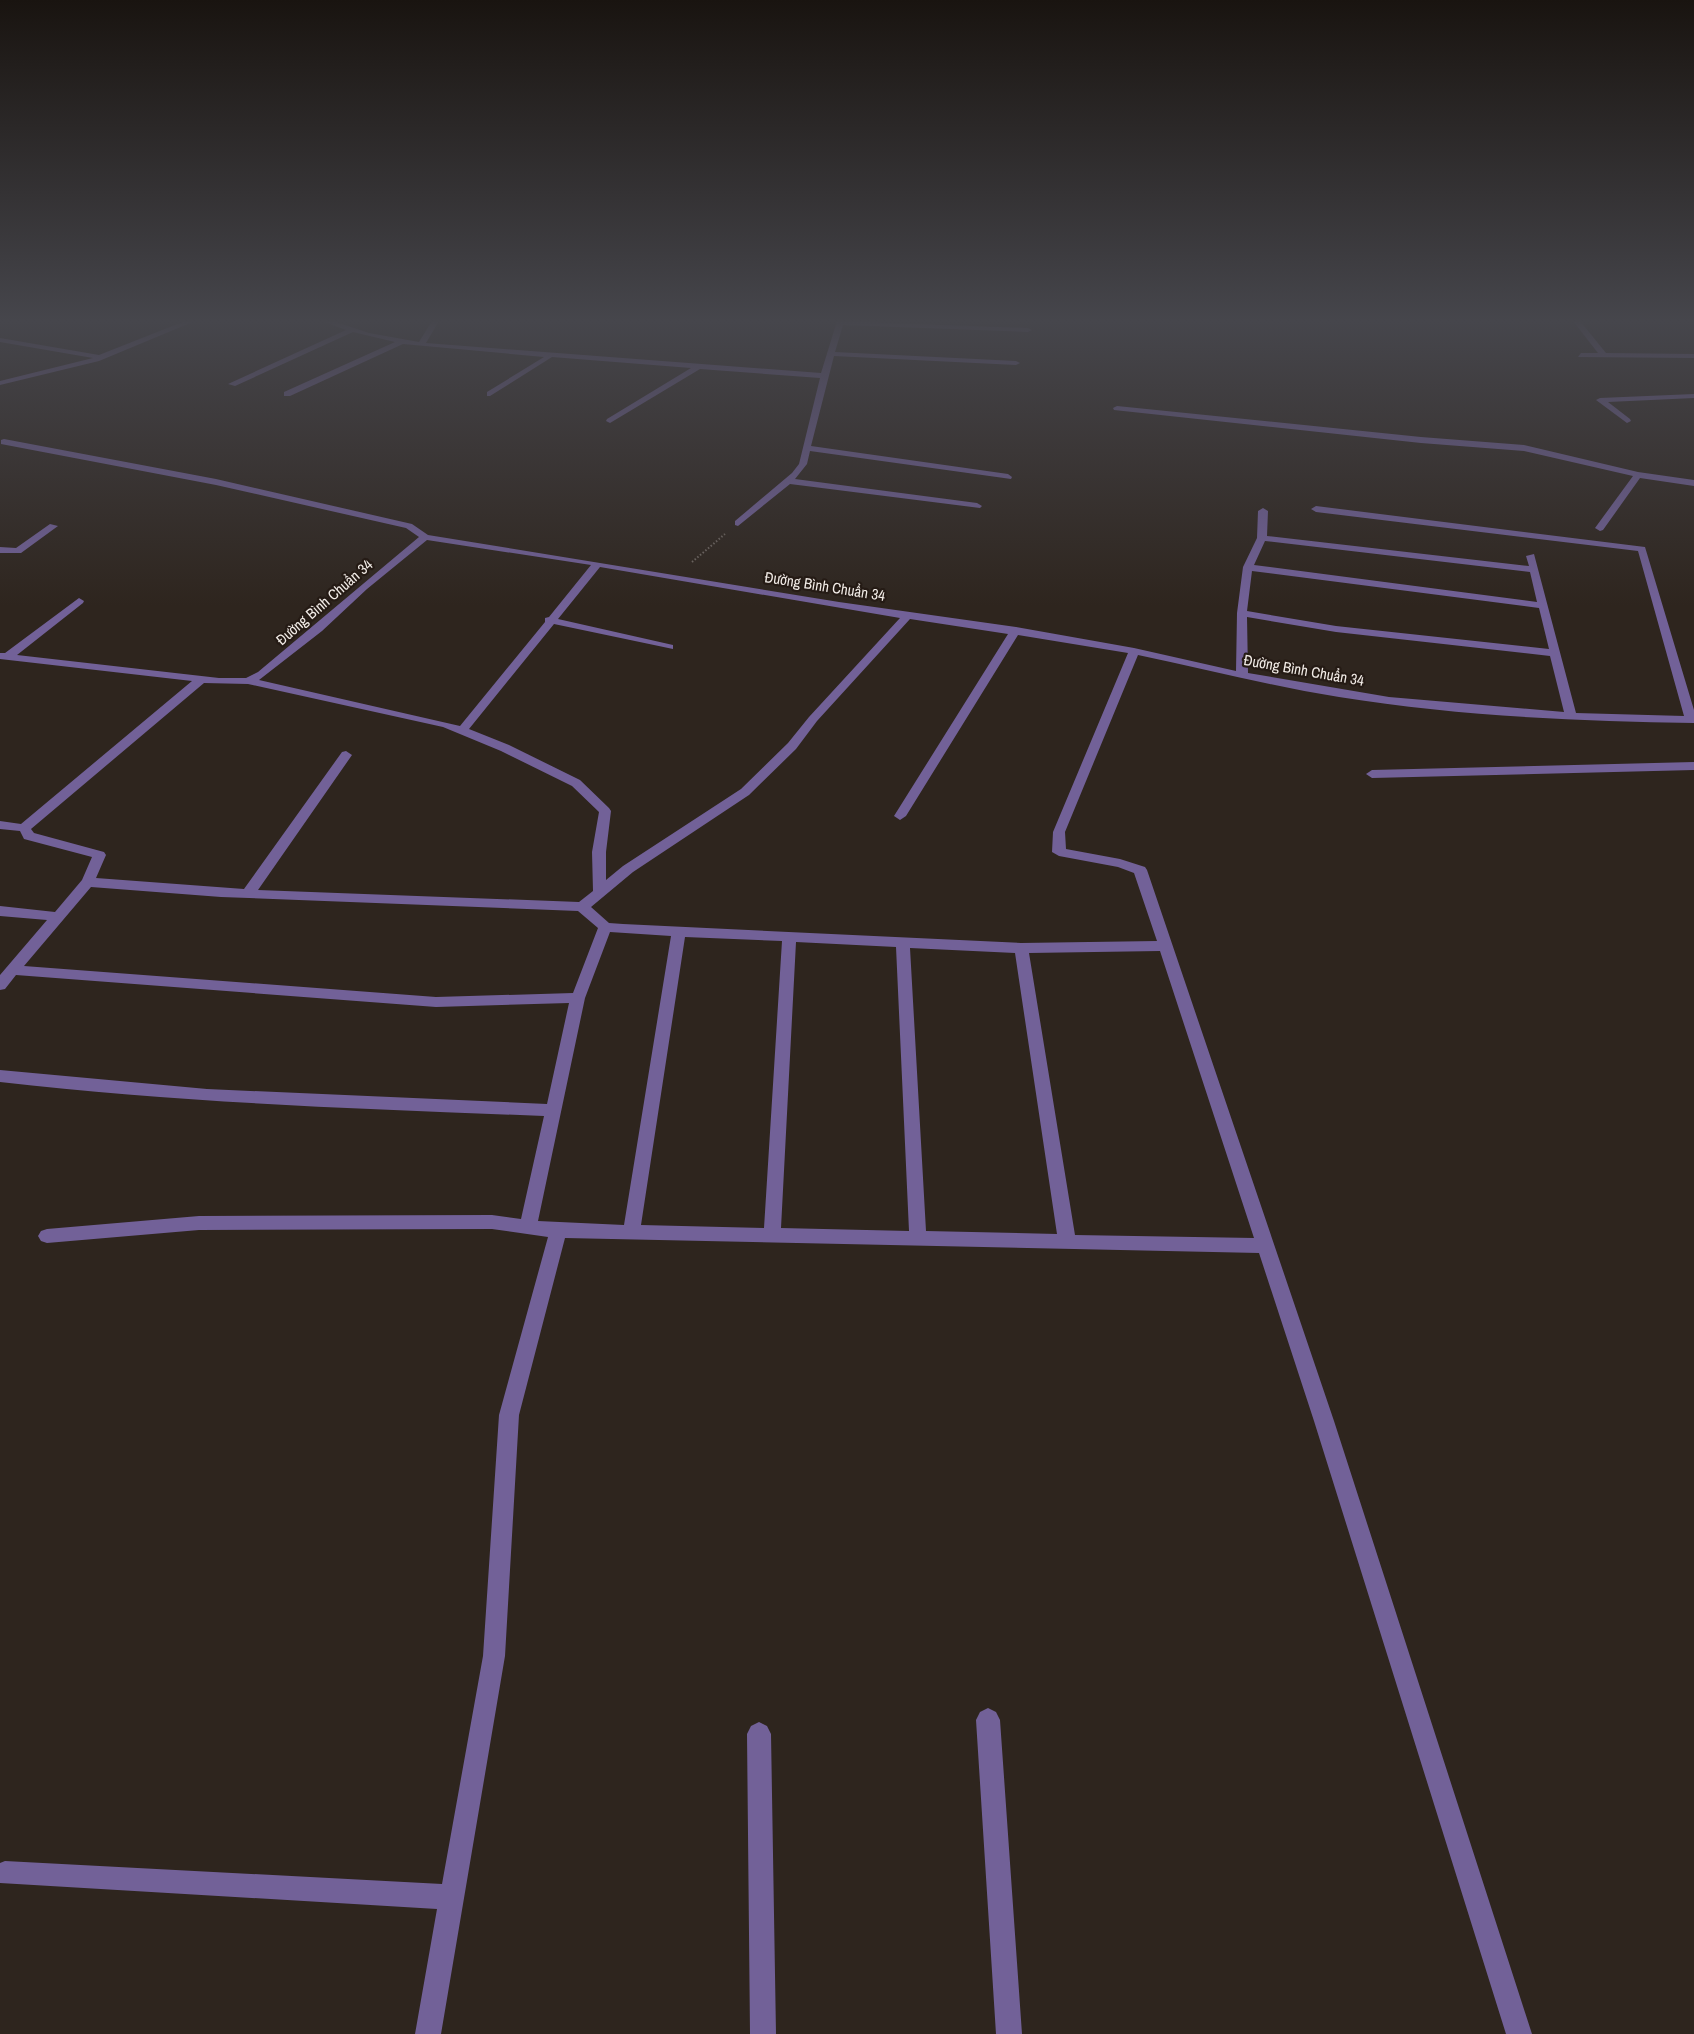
<svg xmlns="http://www.w3.org/2000/svg" width="1694" height="2034" font-family="'Archivo Narrow',sans-serif">
  <rect width="100%" height="100%" fill="#2e251e"/>
  <g fill="none" stroke-linecap="round" stroke-linejoin="round">
    <path stroke="#6f6761" stroke-width="2" stroke-dasharray="1.5 2" stroke-linecap="butt" d="M692 562 725 534"/>
    <path fill="#726198" fill-rule="evenodd" d="M185 321H195L99 361 0 385V381L93 358 0 342V338L99 355Z
      M322 321H333L369 333 419 342 432 321H439L426 343 821 373 837 321 1028 328 1032 330 1028 332 843 325 835 352 1016 361 1020 363 1016 365 834 356 811 446 1008 474 1012 477 1011 479 810 451 807 464 795 479 977 503 982 506 980 508 790 484 738 526 735 525V521L792 473 799 464 820 378 700 369 610 423 606 421 607 419 691 368 552 357 490 396H487V392L544 357 403 344 290 396H284V392L395 342 353 332 235 386 228 384 346 330Z
      M1573 321H1580L1606 353 1694 354V358L1578 357 1581 353H1598Z
      M1694 394V398L1608 402 1630 419 1631 421 1627 423 1596 400 1600 398Z
      M1117 406 1421 437 1524 445 1638 472 1694 480V486L1640 478 1603 530 1600 531 1595 528 1633 476 1524 451 1421 443 1114 410 1113 408Z
      M4 439 216 479 412 524 428 535 839 602 1016 627 1134 648 1236 671 1237 613 1243 567 1257 538 1258 511 1263 508 1268 511 1267 536 1529 566 1526 556 1534 554 1576 713 1684 716 1638 551 1316 512 1311 509 1316 506 1645 547 1694 710V723C1575 721 1457 716 1339 697 1271 686 1205 669 1138 655L1065 832 1066 849 1120 859 1145 867 1147 870 1334 1421 1532 2034H1506L1314 1421 1259 1253 565 1238 519 1415 505 1656 441 2034H415L437 1909 0 1883V1863L5 1861 442 1884 483 1656 499 1415 548 1237 492 1229 199 1230 47 1243 41 1241 38 1236 41 1231 47 1229 199 1216 492 1215 521 1219 544 1116C362 1109 181 1103 0 1082V1070L207 1089 547 1104 569 1003 436 1007 16 975 5 989 0 990V975L47 920 0 916V906L55 912 82 880 92 857 24 839 20 831 0 829V821L21 824 192 681 0 659V653H5L79 598 84 601 83 603 17 655 219 678H246L258 672 419 537 406 528 216 485 1 444V440ZM427 540 591 565 549 617 545 618V622L460 726 259 680 322 631 367 589ZM1265 541 1530 572 1537 602 1254 565ZM600 567 900 618 809 717 788 743 741 789 623 866 606 880V852L611 811 609 808 580 780 509 745 469 729 554 624 673 649V645L558 619ZM1252 571 1539 608 1549 649 1336 626 1247 611ZM1247 617 1336 632 1550 656 1564 712 1389 697 1248 673ZM910 619 1008 634 894 816 900 820 906 816 1018 635 1128 653 1053 832 1052 852 1059 856 1118 867 1134 873 1157 941 1021 943 623 924 609 923 591 907 633 872 749 795 796 749 817 721ZM204 683 248 684 443 727 501 751 572 786 599 812 592 852 593 891 579 902 258 890 352 755 346 751 342 752 244 889 96 878 106 855 104 852 34 833 31 829ZM91 887 221 897 578 911 598 928 573 993 436 997 24 966ZM610 932 671 936 624 1225 538 1221 585 998ZM685 937 782 941 764 1228 641 1225ZM796 942 896 947 909 1231 781 1228ZM910 948 1015 953 1057 1234 926 1231ZM1160 951 1254 1238 1075 1235 1029 953Z
      M50 524 58 526 21 553H0V547L16 548Z
      M1694 762V770L1372 778 1366 774 1372 770Z
      M988 1708 996 1712 1000 1720 1022 2034H996L976 1720 980 1712Z
      M759 1722 767 1726 771 1734 776 2034H750L747 1734 751 1726Z"/>
  </g>
  <linearGradient id="sky" x2="0" y2="1"><stop stop-color="#191410"/><stop offset="0.53" stop-color="#46464c"/><stop offset="1" stop-color="#46464c" stop-opacity="0"/></linearGradient>
  <rect width="1694" height="606" fill="url(#sky)"/>
  <g text-anchor="middle" dominant-baseline="central" stroke-width="4.5" stroke-linejoin="round" paint-order="stroke">
    <g font-size="15" fill="#f2ece7" stroke="#251b15">
      <text transform="translate(825 586) rotate(9)">Đường Bình Chuẩn 34</text>
      <text transform="translate(324 602) rotate(-41)">Đường Bình Chuẩn 34</text>
      <text transform="translate(1304 670) rotate(10)">Đường Bình Chuẩn 34</text>
    </g>
  </g>
</svg>
